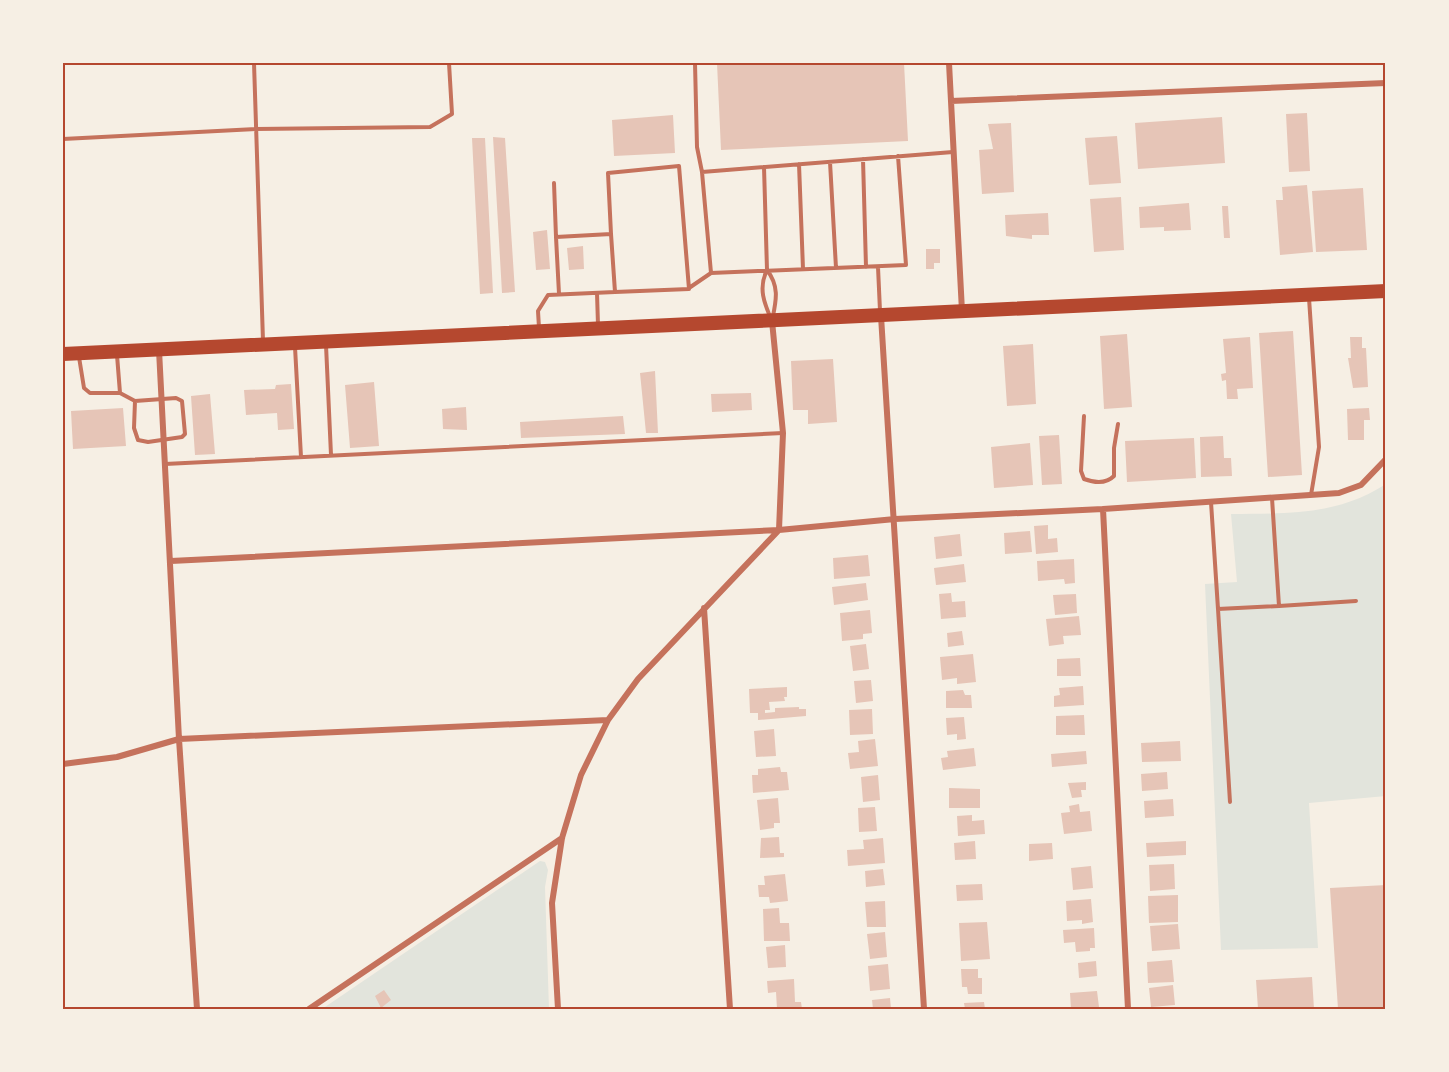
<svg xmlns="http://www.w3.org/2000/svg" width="1449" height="1072" font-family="'IBM Plex Sans',sans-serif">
  <rect width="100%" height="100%" fill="#f6efe4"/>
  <path fill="#e2e4dc" d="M1386 484V796L1309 803 1318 948 1221 950 1205 584 1237 582 1231 514C1288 513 1336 516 1386 484Z
    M540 861 545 862 548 870 545 887 549 1009H322Z"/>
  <path fill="#e6c5b7" d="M717 63H904L908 141 721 150Z
    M1307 113 1310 171 1289 172 1286 114Z
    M673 115 675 153 614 156 612 120Z
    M1222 117 1225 163 1138 169 1135 123Z
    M1011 123 1014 192 982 194 979 150 993 149 988 124Z
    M1117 136 1121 183 1089 185 1085 138Z
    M493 137 505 138 515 292 502 293Z
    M472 138H485L493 293 480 294Z
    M1307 185 1313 252 1280 255 1276 200H1283L1282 187Z
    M1363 188 1367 250 1316 252 1312 191Z
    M1121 197 1124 250 1094 252 1090 199Z
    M1189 203 1191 230 1164 231V227L1140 228 1139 207Z
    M1222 206H1228L1230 238H1224Z
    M1048 213 1049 235H1032V239L1006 236 1005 215Z
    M547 230 550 269 536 270 533 232Z
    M583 246 584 269 569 270 567 248Z
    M926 249H940V263H934V269H926Z
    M1293 331 1302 475 1268 477 1259 333Z
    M1127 334 1132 407 1104 409 1100 336Z
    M1250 337 1253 388 1237 389 1238 399H1227L1226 380 1222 381 1221 374 1226 373 1223 339Z
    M1350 337H1362V348H1366L1368 387 1353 388 1348 358H1351Z
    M1033 344 1036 404 1007 406 1003 346Z
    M833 359 837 422 808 424V410H793L791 361Z
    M655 371 658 433H646L640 373Z
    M374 382 379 446 350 448 345 385Z
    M291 384 294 429 278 430 277 413 246 415 244 390 275 389 276 385Z
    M751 393 752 410 712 412 711 394Z
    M210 394 215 454 195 455 191 396Z
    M466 407 467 430 443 429 442 409Z
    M123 408 126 446 73 449 71 411Z
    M1369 408 1370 420H1364V440H1348L1347 409Z
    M623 416 625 434 521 438 520 422Z
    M1059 435 1062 484 1042 485 1039 436Z
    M1223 436 1224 458H1231L1232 476 1201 477 1200 437Z
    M1194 438 1196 478 1127 482 1125 441Z
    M1030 443 1033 485 994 488 991 447Z
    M1048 525V539L1057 538 1058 552 1036 554 1034 526Z
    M1030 531 1032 552 1005 554 1004 533Z
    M960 534 962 556 936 559 934 537Z
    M868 555 870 576 834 579 833 558Z
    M1074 559 1075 583 1065 584 1064 579 1038 581 1037 561Z
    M964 564 966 582 936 585 934 568Z
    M866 583 868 600 834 605 832 587Z
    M951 593 952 602 965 601 966 617 941 619 939 594Z
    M1076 594 1077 613 1055 615 1053 595Z
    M870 610 872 633 863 634V639L842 641 840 613Z
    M1079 616 1081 635 1063 636 1064 644 1049 646 1046 619Z
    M962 631 964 645 948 647 947 633Z
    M866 644 869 669 853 671 850 646Z
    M973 654 976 682 957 684V678L942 680 940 657Z
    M1080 658 1081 676H1057V659Z
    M871 680 873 701 856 703 854 681Z
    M1083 686 1084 705 1054 707V696L1060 695 1059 688Z
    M787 687V697H784L785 701 769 702 770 710H765V713L775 712V708L799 707V709H806V716L758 720V713H750L749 689Z
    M963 690 965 695H971L972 708H946V691Z
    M872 709 873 734 850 735 849 710Z
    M1084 715 1085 735H1056V716Z
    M964 717 966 739 957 740V734L947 735 946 718Z
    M774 729 776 756 756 757 754 731Z
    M875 739 878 766 850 769 848 753 859 752 858 741Z
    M1180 741 1181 761 1142 762 1141 743Z
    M974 748 976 766 943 770 941 758 948 757 947 751Z
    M1086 751 1087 764 1052 767 1051 754Z
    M780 767 781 772H787L789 790 753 793 752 775H758V769Z
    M1167 772 1168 789 1142 791 1141 774Z
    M878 775 880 800 863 802 861 777Z
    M1086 782V790H1081L1082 797 1072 798 1068 783Z
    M949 788 980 789V808H949Z
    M778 798 780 823H774V828L760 830 757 800Z
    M1173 799 1174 816 1145 818 1144 801Z
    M1079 804 1080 812 1090 811 1092 831 1064 834 1061 813 1070 812 1069 806Z
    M875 807 877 831 859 832 858 808Z
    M972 815V821L984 820 985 834 958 836 957 816Z
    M779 837 780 853H784V857L760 858 761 838Z
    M883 838 885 863 848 866 847 850 864 849 863 840Z
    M975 841 976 859 955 860 954 843Z
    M1186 841V855L1147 857 1146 843Z
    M1052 843 1053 859 1029 861V844Z
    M1174 864 1175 889 1150 891 1149 865Z
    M1091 866 1093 888 1073 890 1071 868Z
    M883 869 885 885 866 887 865 871Z
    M785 874 788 901 770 903 769 897H759L758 885H765L764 876Z
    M982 884 983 900 957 901 956 885Z
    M1386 885V1009H1338L1330 888Z
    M1178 895V922L1149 923 1148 896Z
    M1091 899 1093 922 1082 924V920L1067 921 1066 901Z
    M885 901 886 927H867L865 902Z
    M779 908 780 923H789L790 941H764L763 909Z
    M987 922 990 959 961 961 959 923Z
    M1178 924 1180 949 1152 951 1150 926Z
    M1094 928 1095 948H1090V951L1076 952 1075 942 1064 943 1063 930Z
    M885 932 887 957 870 959 867 934Z
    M785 945 786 967 768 968 766 947Z
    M1172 960 1174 982 1148 983 1147 962Z
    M1096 961 1097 976 1079 978 1078 963Z
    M888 964 890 989 870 991 868 966Z
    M961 969H978V978H982V994H968L967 987H962Z
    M1312 977 1314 1009H1258L1256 980Z
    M794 979 795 1002H801L802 1009H777L776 992 768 993 767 981Z
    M1173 985 1175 1005 1151 1007 1149 988Z
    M384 990 391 1000 381 1008 375 996Z
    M1097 991 1099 1007 1071 1009 1070 993Z
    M890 998 891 1009H873L872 1000Z
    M984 1002 985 1009H965L964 1003Z"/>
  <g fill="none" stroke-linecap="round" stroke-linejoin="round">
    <path stroke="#c5725c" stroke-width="4" d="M254 63 263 341
      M695 63 697 147 702 172 953 152
      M63 139 256 129 430 127 452 114 449 63
      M863 159 866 267
      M830 162 836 268
      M799 164 803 269
      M764 167 767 270
      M702 172 711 273 906 265 898 156
      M554 183 556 237
      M611 234 608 173 679 166 689 289 615 292
      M878 267 880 311
      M767 270C780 287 776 301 772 321 764 303 758 288 767 270Z
      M689 288 711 273
      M597 293 598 325
      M1309 298 1319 447 1311 495
      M539 328 538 311 548 295 615 292 611 234 556 237 559 294
      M326 345 331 455
      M295 347 301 457
      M117 355 120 393
      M79 357 84 388 90 393H120L135 401
      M176 398 182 401 185 434 182 437 148 442 138 440 134 428 135 401Z
      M1084 416 1081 471 1084 479C1095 483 1106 484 1114 476V448L1118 424
      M165 464 783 433
      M1211 502 1218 609 1279 606 1272 498
      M1279 606 1356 601
      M1218 609 1230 802"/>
    <path stroke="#c5725c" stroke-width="6" d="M949 63 962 311
      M951 101 1386 83
      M881 316 924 1009
      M159 350 179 739 197 1009
      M1103 509 1128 1009
      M171 561 779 530 895 519 1103 509 1339 493 1361 485 1386 459
      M704 608 730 1009
      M63 764 117 757 179 739 608 720
      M309 1009 562 838
      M558 1009 552 903 562 838 581 775 608 720 638 679 779 530 783 433 772 321"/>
    <path stroke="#b5482f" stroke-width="14" d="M63 354 1386 291"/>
  </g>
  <rect width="1449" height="1072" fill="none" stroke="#f6efe4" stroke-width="129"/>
  <rect x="64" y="64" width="1320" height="944" fill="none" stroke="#b5482f" stroke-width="2"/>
</svg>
